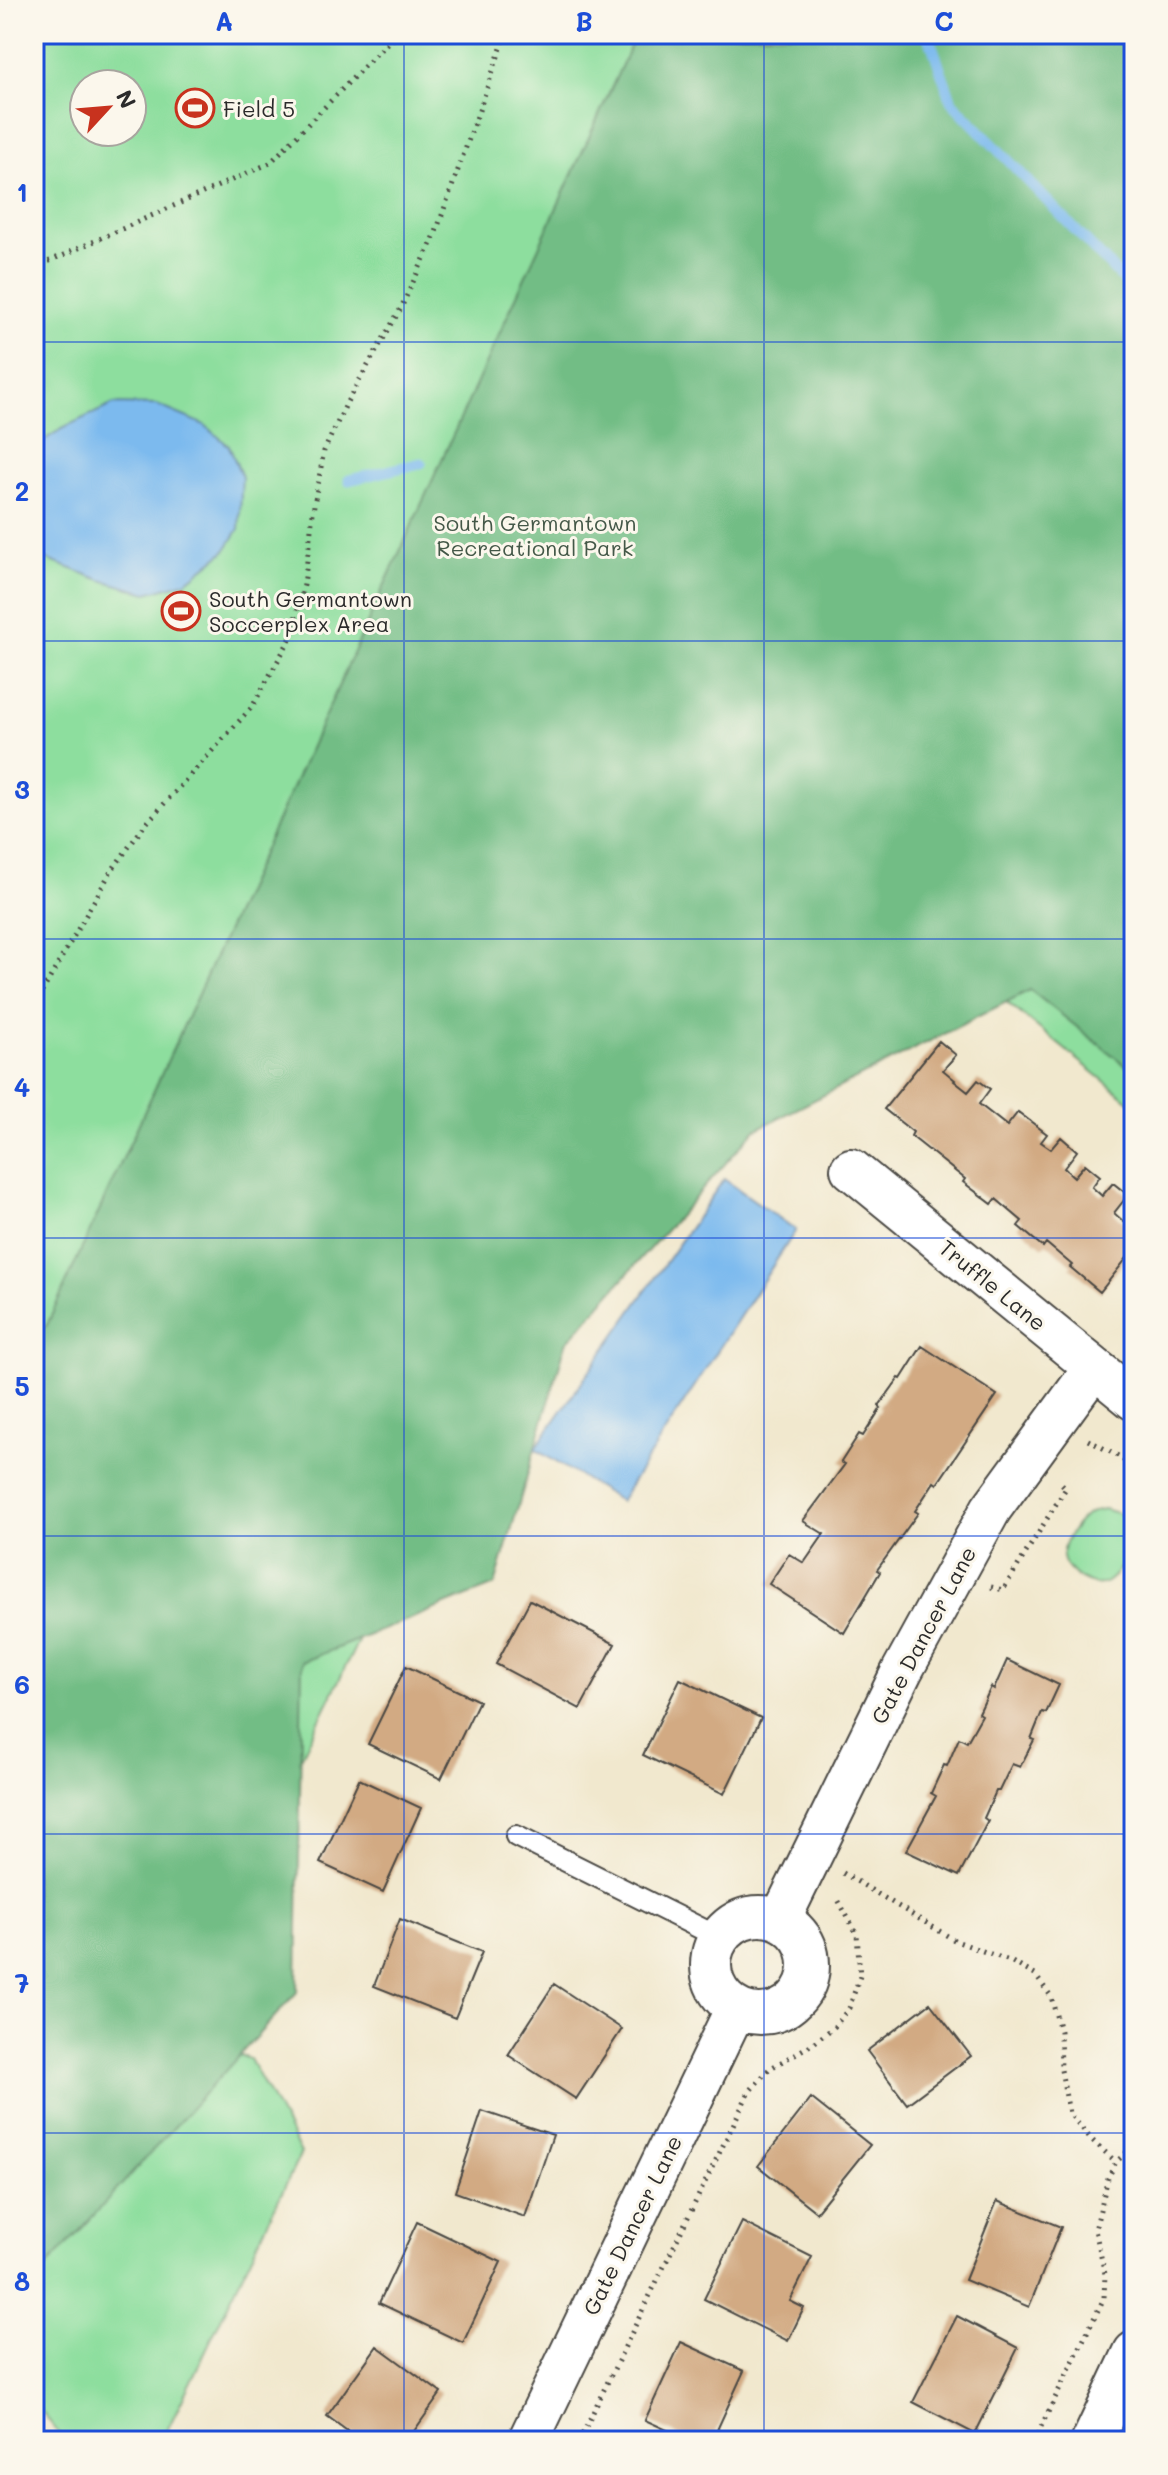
<svg xmlns="http://www.w3.org/2000/svg" width="1168" height="2475" font-family="Mali,sans-serif">
  <rect width="100%" height="100%" fill="#fbf7ec"/>
  <filter id="ink" filterUnits="userSpaceOnUse"><feTurbulence type="fractalNoise" baseFrequency=".0125" numOctaves="2"/><feDisplacementMap in="SourceGraphic" scale="16" xChannelSelector="R" yChannelSelector="G"/><feConvolveMatrix kernelMatrix="1 2 1 2 8 2 1 2 1" color-interpolation-filters="sRGB"/></filter>
  <filter id="wash" filterUnits="userSpaceOnUse"><feTurbulence type="fractalNoise" baseFrequency=".006" numOctaves="4" result="noise"/><feDisplacementMap in="SourceGraphic" scale="32" xChannelSelector="R" yChannelSelector="G"/><feGaussianBlur stdDeviation="1.8" result="paint"/><feColorMatrix in="noise" values="0 0 0 0 0 0 0 0 0 0 0 0 0 0 0 0 0 1.4 0 .05"/><feComposite in="paint" operator="in"/></filter>
  <g filter="url(#wash)">
    <rect width="100%" height="100%" fill="#f1e8ce"/>
    <path fill="#8dde9e" stroke="#5c8464" stroke-width="2" fill-rule="evenodd" d="M34 34H1134V1105L880 900 430 1494 185 1995 34 1931ZM84 84H132V132H84Z
      M1104 1509 1123 1515 1132 1522 1134 1547C1127 1558 1118 1575 1107 1582 1093 1591 1065 1573 1063 1557 1060 1544 1079 1517 1092 1512 1093 1511 1103 1509 1104 1509Z
      M179 2033 250 2059 301 2153 162 2441H65L34 2402V2225Z"/>
    <path fill="#72bd85" stroke="#4e7458" stroke-width="2" d="M636 34H1134V1072L1030 990 755 1130 566 1343 495 1585 302 1662 297 1992 34 2281V1335L47 1325Z"/>
    <path fill="#7bbaee" stroke="#53728c" stroke-width="2" d="M114 404 157 405 205 425 229 446 242 477 239 529 225 551 186 582 147 593 101 580 37 556 34 551V449C56 428 87 417 114 404Z
      M724 1179 796 1230 620 1501 535 1449Z"/>
    <g fill="none" stroke-linecap="round" stroke-linejoin="round">
      <path stroke="#7bbaee" stroke-width="11" d="M928 34 952 102 1134 291
        M349 480 421 463"/>
    </g>
    <g id="blocks">
      <path fill="#d2aa83" d="M939 1041 956 1055 943 1070 955 1080 954 1081 968 1092 978 1080 990 1089 979 1104 1007 1126 1018 1112 1047 1134 1041 1142 1051 1149 1061 1137 1077 1151 1064 1168 1074 1177 1085 1164 1100 1176 1092 1187 1102 1196 1113 1183 1128 1195 1114 1213 1124 1222 1134 1209V1249L1100 1292 1070 1267 1072 1265 1046 1243 1043 1247 1018 1226 1022 1221 996 1199 992 1204 963 1182 965 1179 911 1136 913 1132 884 1109Z
        M922 1346 997 1395 937 1484 934 1482 915 1511 918 1513 877 1570 880 1572 844 1633 769 1584 789 1554 804 1563 824 1534 803 1521 845 1464 841 1462 859 1434 863 1436 881 1408 879 1406 899 1378 901 1379Z
        M530 1600 615 1644 580 1709 496 1664Z
        M1007 1660 1059 1685 1046 1713 1042 1712 1031 1739 1034 1740 1020 1767 1012 1764 999 1791H996L984 1818 988 1821 959 1876 906 1851 936 1796 931 1793 944 1765 947 1766 959 1738 967 1742 982 1715 979 1713 991 1687 994 1689Z
        M406 1666 479 1701 441 1779 368 1744Z
        M680 1679 761 1718 724 1794 643 1755Z
        M359 1779 421 1808 383 1892 320 1863Z
        M400 1919 482 1952 455 2018 374 1986Z
        M554 1984 622 2029 576 2099 508 2055Z
        M930 2003 971 2056 907 2104 867 2051Z
        M811 2098 870 2145 816 2212 758 2166Z
        M482 2111 553 2135 525 2217 455 2192Z
        M997 2201 1061 2227 1029 2307 965 2280Z
        M417 2222 501 2262 463 2343 379 2303Z
        M742 2222 812 2257 790 2301 804 2308 788 2341 704 2299Z
        M957 2316 1018 2348 975 2434 913 2402Z
        M681 2342 744 2371 712 2441H691L645 2420Z
        M377 2346 441 2393 407 2441H361L327 2416Z"/>
    </g>
  </g>
  <g filter="url(#ink)">
    <use href="#blocks" fill-opacity="0" stroke="#494743" stroke-width="2"/>
    <g fill="none" stroke-linecap="round" stroke-linejoin="round">
      <g stroke="#494743" stroke-width="24">
        <path id="lane" d="M516 1836 718 1937"/>
      </g>
      <g stroke="#494743" stroke-width="44">
        <path id="street" d="M851 1169 1134 1400
          M711 1965a49 49 0 1 1 98 0a49 49 0 1 1-98 0Z
          M780 1920 902 1671 991 1509 1094 1368
          M528 2441 736 2008
          M1092 2441 1134 2352"/>
      </g>
      <path stroke="#494743" stroke-width="5" stroke-dasharray="2 6" stroke-linecap="butt" d="M34 268 270 163 389 41 403 34
        M34 1006 110 873 144 826 252 707 290 639 304 585 314 505 324 451 348 400 401 308 435 235 506 34
        M1088 1440 1120 1457 1134 1469
        M991 1587 1003 1590 1066 1488 1059 1481
        M843 1873 956 1941 1012 1962 1035 1975 1051 1996 1060 2031 1061 2070 1069 2113 1092 2140 1116 2162
        M579 2441 749 2092 769 2069 814 2043 835 2026 849 2008 860 1976 857 1934 836 1896
        M1034 2441 1104 2298 1105 2274 1095 2230 1108 2178 1116 2162 1134 2146"/>
      <use href="#lane" stroke="#fff" stroke-width="20"/>
      <use href="#street" stroke="#fff" stroke-width="40"/>
    </g>
  </g>
  <path fill="none" stroke="#1d4ed8" stroke-width="2" stroke-opacity="0.55" d="M404 34V2441M764 34V2441M34 342H1134M34 641H1134M34 939H1134M34 1238H1134M34 1536H1134M34 1834H1134M34 2133H1134"/>
  <defs>
    <g id="stadium-ring" transform="scale(2)"><circle r="9.5" fill="#fbf7ec" stroke="#c8321e" stroke-width="1.5"/><path d="M0-5a6.5 5 0 1 0 0 10a6.5 5 0 1 0 0-10ZM-3.5-1.8h7v3.6h-7Z" fill="#c8321e"/></g>
  </defs>
  <g fill-rule="evenodd">
    <use href="#stadium-ring" x="195" y="108"/>
    <use href="#stadium-ring" x="181" y="611"/>
  </g>
  <g text-anchor="middle" dominant-baseline="central" stroke-width="6" stroke-linejoin="round" paint-order="stroke">
    <g font-size="22" fill="#2b2b2b" stroke="#fbf7ec" text-anchor="start">
      <text x="223" y="108">Field 5</text>
      <text x="209" y="598">South Germantown<tspan x="209" dy="25">Soccerplex Area</tspan></text>
    </g>
    <g font-size="22" fill="#445848" stroke="#fbf7ec">
      <text x="535" y="522">South Germantown<tspan x="535" dy="25">Recreational Park</tspan></text>
    </g>
    <g font-size="22" fill="#2b2b2b" stroke="#fbf7ec">
      <text transform="translate(993 1285) rotate(39)">Truffle Lane</text>
      <text transform="translate(923 1635) rotate(-62)">Gate Dancer Lane</text>
      <text transform="translate(632 2225) rotate(-64)">Gate Dancer Lane</text>
    </g>
  </g>
  <rect width="1168" height="2475" fill="none" stroke="#fbf7ec" stroke-width="88"/>
  <g transform="translate(108 108) rotate(64)"><circle r="38" fill="#fbf7ec" stroke="#a8a59f" stroke-width="2"/>
  <path d="M0-6L14 30L0 20L-14 30Z" fill="#c8321e"/>
  <text y="-12" font-size="22" font-weight="bold" text-anchor="middle" fill="#2b2b2b">N</text>
  </g>
  <rect x="44" y="44" width="1080" height="2387" fill="none" stroke="#1d4ed8" stroke-width="3"/>
  <g font-size="26" text-anchor="middle" font-weight="bold" fill="#1d4ed8">
    <text x="224" y="31">A</text>
    <text x="584" y="31">B</text>
    <text x="944" y="31">C</text>
    <text x="22" y="202">1</text>
    <text x="22" y="501">2</text>
    <text x="22" y="799">3</text>
    <text x="22" y="1097">4</text>
    <text x="22" y="1396">5</text>
    <text x="22" y="1694">6</text>
    <text x="22" y="1993">7</text>
    <text x="22" y="2291">8</text>
  </g>
</svg>
